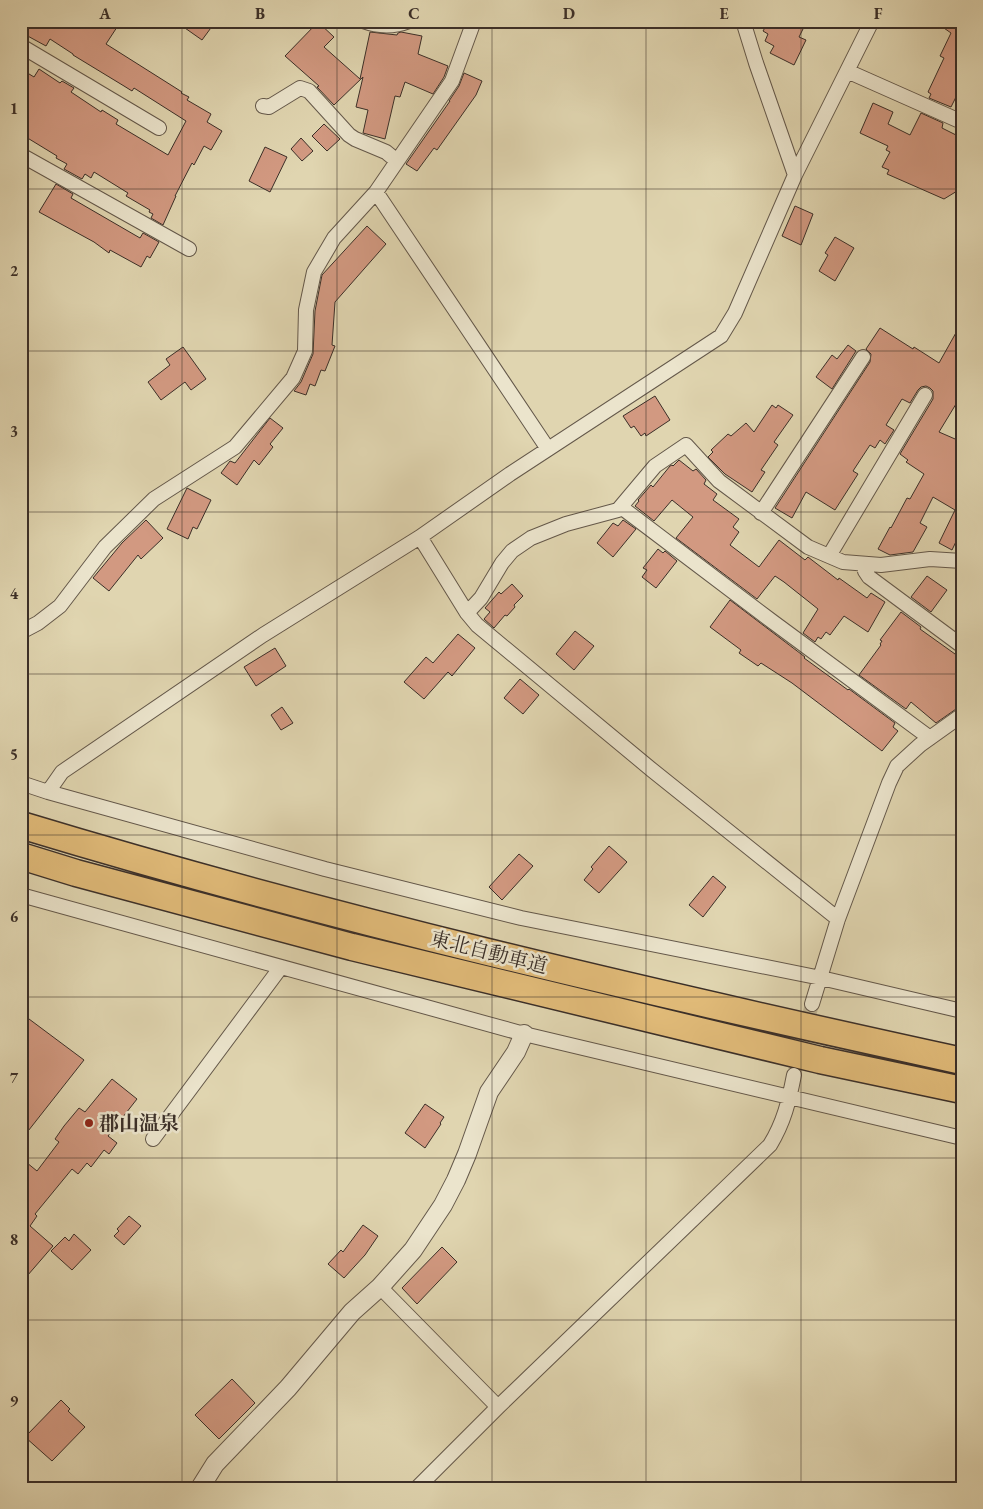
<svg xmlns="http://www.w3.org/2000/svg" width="983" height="1509" font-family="'EB Garamond','Noto Serif JP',serif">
  <rect width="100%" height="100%" fill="#e0d5b0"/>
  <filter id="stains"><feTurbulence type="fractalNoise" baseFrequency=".004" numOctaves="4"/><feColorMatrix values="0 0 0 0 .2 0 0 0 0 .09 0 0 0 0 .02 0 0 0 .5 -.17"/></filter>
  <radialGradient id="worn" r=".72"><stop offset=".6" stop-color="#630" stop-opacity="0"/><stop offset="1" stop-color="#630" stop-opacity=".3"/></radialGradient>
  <path fill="#d29981" stroke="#3b2f28" d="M31 21H121L106 44 182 92 181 93 189 97 187 100 211 114 207 122 222 131 211 150 204 146 194 165 192 163 175 196H176L163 225 151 218 153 214 149 212 150 210 126 196 128 193 94 172 91 178 85 174 82 179 64 169 67 164 56 158 57 156 21 134V69L34 77 39 69 60 83 62 81 74 88 71 92 101 112 102 110 118 120 116 124 168 155 186 121 134 88 132 91 124 86 73 55V54L50 39 46 46 24 34Z
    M175 21H216L202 40Z
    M769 21H807L799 37 806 40 794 65 770 53 774 46 765 41 768 34 763 31Z
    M934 21H962V85L951 107 929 98 931 94 928 92 944 58 940 56 951 33Z
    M318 22 334 37 324 47 360 79 370 32 397 35 398 33 401 32 422 36 418 54 448 66 444 77 433 94 405 82 400 97 395 96 385 139 363 133 368 110 356 107 363 77 334 105 317 87 319 86 285 56Z
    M464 73 482 81 476 95 437 150 434 148 417 171 406 164 450 101H449L459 86Z
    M873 103 893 112 888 124 910 135 921 113 943 123 942 128 962 138V188L944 199 887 174 889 170 882 167 890 152 886 150 888 146 860 133Z
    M324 124 340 139 327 151 312 136Z
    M301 138 313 151 302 161 291 149Z
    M265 147 287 157 270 192 249 181Z
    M56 184 73 194 71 198 140 238 143 233 159 242 150 258 147 256 141 267 110 250 109 253 94 242 39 212Z
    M795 206 813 214 801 245 782 236Z
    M367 226 386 244 335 302 332 345 335 346 325 371 321 370 315 386 310 384 306 395 294 391 301 382 313 354 315 311 322 275Z
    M835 237 854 248 835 281 819 271 828 255 825 253Z
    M962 322V407L956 404 939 432 962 442V529L952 550 939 543 955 510 933 497 920 523 927 527 913 552 890 555 878 549 890 527 891 528 907 498 910 499 924 474 906 462 908 460 900 454 933 399V391L930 388 926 386 921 387 918 390 910 403 902 399 886 425 894 430 885 444 880 440 875 448 870 445 853 471 858 474 835 510 806 492 792 518 775 508 870 362 871 354 866 349 880 328 913 349 914 347 939 363Z
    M848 345 856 351 832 389 816 377 832 355 837 359Z
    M183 347 206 379 191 390 185 382 161 400 148 382 170 365 166 359Z
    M655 396 670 420 646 436 645 433 641 436 634 426 631 428 623 416Z
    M772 405 776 408 778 405 793 415 774 442 778 445 761 470 765 472 752 492 725 474 708 457 713 452 711 450 728 434 731 436 746 423 754 432Z
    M270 418 283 428 270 444 273 447 259 465 254 460 237 485 221 473 230 461 235 463Z
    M679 460 693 471 696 469 706 480 704 484 717 494 713 500 739 519 733 527 739 532 730 545 759 567 779 540 805 560 808 557 838 580 839 578 867 598 871 593 885 602 868 632 844 616 830 635 826 632 821 639 818 637 815 642 803 633 818 609 784 582 775 576 757 599 676 538 693 517 672 500 654 521 635 506 639 501 638 500 651 485 653 487 670 466 672 465 673 466Z
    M187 488 211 500 197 529 193 527 188 539 167 529Z
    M146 520 163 538 141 559 138 555 109 591 93 578 122 543Z
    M623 520 636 529 613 557 597 543 613 523 618 526Z
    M658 549 663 553 665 551 677 561 656 588 642 577 647 570 643 568Z
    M927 576 947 590 931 612 911 597Z
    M512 584 523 596 514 605 515 607 507 616 505 615 494 628 484 619 490 612 485 608 499 592 501 594Z
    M730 600 805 657 804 658 848 690 849 689 895 723 893 727 898 731 882 751 792 683 761 663 758 666 739 653 741 650 710 627Z
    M901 612 921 627 920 629 962 659V701L956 709 936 723 911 702 906 709 859 675 881 645 880 644 882 641 880 640Z
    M575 631 594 646 574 670 556 654Z
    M458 634 475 648 452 676 448 672 424 699 404 682 426 657 433 663Z
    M275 648 286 666 256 686 244 667Z
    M520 679 539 695 523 714 504 698Z
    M282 707 293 723 281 730 271 715Z
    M609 846 627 862 599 893 584 880 593 869 591 867Z
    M519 854 533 866 502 900 489 887Z
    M713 876 726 887 703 917 689 905Z
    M21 1013 84 1060 21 1140Z
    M112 1079 137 1099 108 1136 117 1143 109 1154 104 1150 91 1167 87 1163 78 1174 72 1169 35 1214 37 1216 30 1226 53 1246 21 1283V1158L37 1171 59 1142 55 1139 64 1126 79 1108 85 1112Z
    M425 1104 444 1117 440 1123 441 1124 425 1148 405 1133Z
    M129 1216 141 1226 124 1245 114 1236 119 1231 117 1229Z
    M363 1225 378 1236 365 1255 344 1278 328 1264 341 1250 343 1252Z
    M74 1234 91 1250 72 1270 51 1251 65 1237 69 1241Z
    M442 1247 457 1262 417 1304 402 1288Z
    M232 1379 255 1403 219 1439 195 1415Z
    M61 1400 70 1409 68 1411 85 1427 52 1461 25 1437Z"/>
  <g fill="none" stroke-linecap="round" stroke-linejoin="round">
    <path stroke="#bfb495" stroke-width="14" stroke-dasharray="14 7" stroke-linecap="butt" d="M794 1075 812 1004"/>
    <g stroke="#64584a" stroke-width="16">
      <path id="minor" d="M363 21C379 27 394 27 409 21
        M743 21 756 63 795 175
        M21 46 159 128
        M847 71 962 122
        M263 106 269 107 300 88 309 91 349 135 355 139 386 152 397 161
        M21 155 189 249
        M376 192 548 449
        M621 507 773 622 930 738
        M761 513 863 357
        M420 537 467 613 477 625 652 770 838 919
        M829 556 925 395
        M864 564 865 571 869 577 962 646
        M467 613 481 598 502 563 512 551 531 538 566 524 618 510 655 466 686 445 719 481 808 547 843 562 881 565 930 559 962 561
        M21 632 38 623 60 606 105 547 154 499 235 447 293 378 305 351 306 310 314 272 334 238 376 192 452 81 474 21
        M21 783 48 792 325 869 521 918 821 978 962 1011
        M48 792 62 772 263 635 420 537 510 474 721 336 735 313 795 175 872 21
        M21 895 524 1034 962 1138
        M812 1004 838 919 889 783 897 766 920 745 962 715
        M153 1139 281 967
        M380 1287 498 1407
        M417 1488 498 1407 770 1145C784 1122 789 1101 794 1075"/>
    </g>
    <g stroke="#64584a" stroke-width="20">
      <path id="tertiary" d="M200 1488 215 1464 288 1388 352 1312 380 1287 413 1250 443 1205 456 1180 467 1154 489 1092 516 1052 524 1034"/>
    </g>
    <g stroke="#3b2f28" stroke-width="29">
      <path id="motorway" d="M21 825C331 919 646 992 962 1061
        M21 856 76 873 352 947 820 1060 962 1090"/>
    </g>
    <use href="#minor" stroke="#ebe4cc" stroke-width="14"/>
    <use href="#tertiary" stroke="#ebe4cc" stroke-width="18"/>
    <use href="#motorway" stroke="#e0ba78" stroke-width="26"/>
  </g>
  <path fill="none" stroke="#3b2f28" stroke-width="1" stroke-opacity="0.55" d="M182 21V1488M337 21V1488M492 21V1488M646 21V1488M801 21V1488M21 189H962M21 351H962M21 512H962M21 674H962M21 835H962M21 997H962M21 1158H962M21 1320H962"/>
  <circle fill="#8f2418" stroke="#ebe4cc" stroke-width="2" cx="89" cy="1123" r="5"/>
  <g text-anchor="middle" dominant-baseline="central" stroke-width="5" stroke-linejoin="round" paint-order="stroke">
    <g font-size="20" fill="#3b2f28" stroke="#ebe4cc">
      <text transform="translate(489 952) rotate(14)">東北自動車道</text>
    </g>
    <g font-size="20" font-weight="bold" fill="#3b2f28" stroke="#ebe4cc" text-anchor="start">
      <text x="99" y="1123">郡山温泉</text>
    </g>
  </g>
  <rect width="983" height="1509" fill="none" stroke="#e0d5b0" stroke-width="55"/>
  <rect x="28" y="28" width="928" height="1454" fill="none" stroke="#3b2f28" stroke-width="2"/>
  <g font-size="16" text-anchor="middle" font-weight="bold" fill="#3b2f28">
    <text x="105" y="19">A</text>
    <text x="260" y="19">B</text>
    <text x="414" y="19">C</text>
    <text x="569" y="19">D</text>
    <text x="724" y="19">E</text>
    <text x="878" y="19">F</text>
    <text x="14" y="114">1</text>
    <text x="14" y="276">2</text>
    <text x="14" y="437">3</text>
    <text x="14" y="599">4</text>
    <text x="14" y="760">5</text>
    <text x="14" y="922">6</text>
    <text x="14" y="1083">7</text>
    <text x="14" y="1245">8</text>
    <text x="14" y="1406">9</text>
  </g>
  <rect width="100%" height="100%" filter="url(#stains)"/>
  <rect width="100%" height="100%" fill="url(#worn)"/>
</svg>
